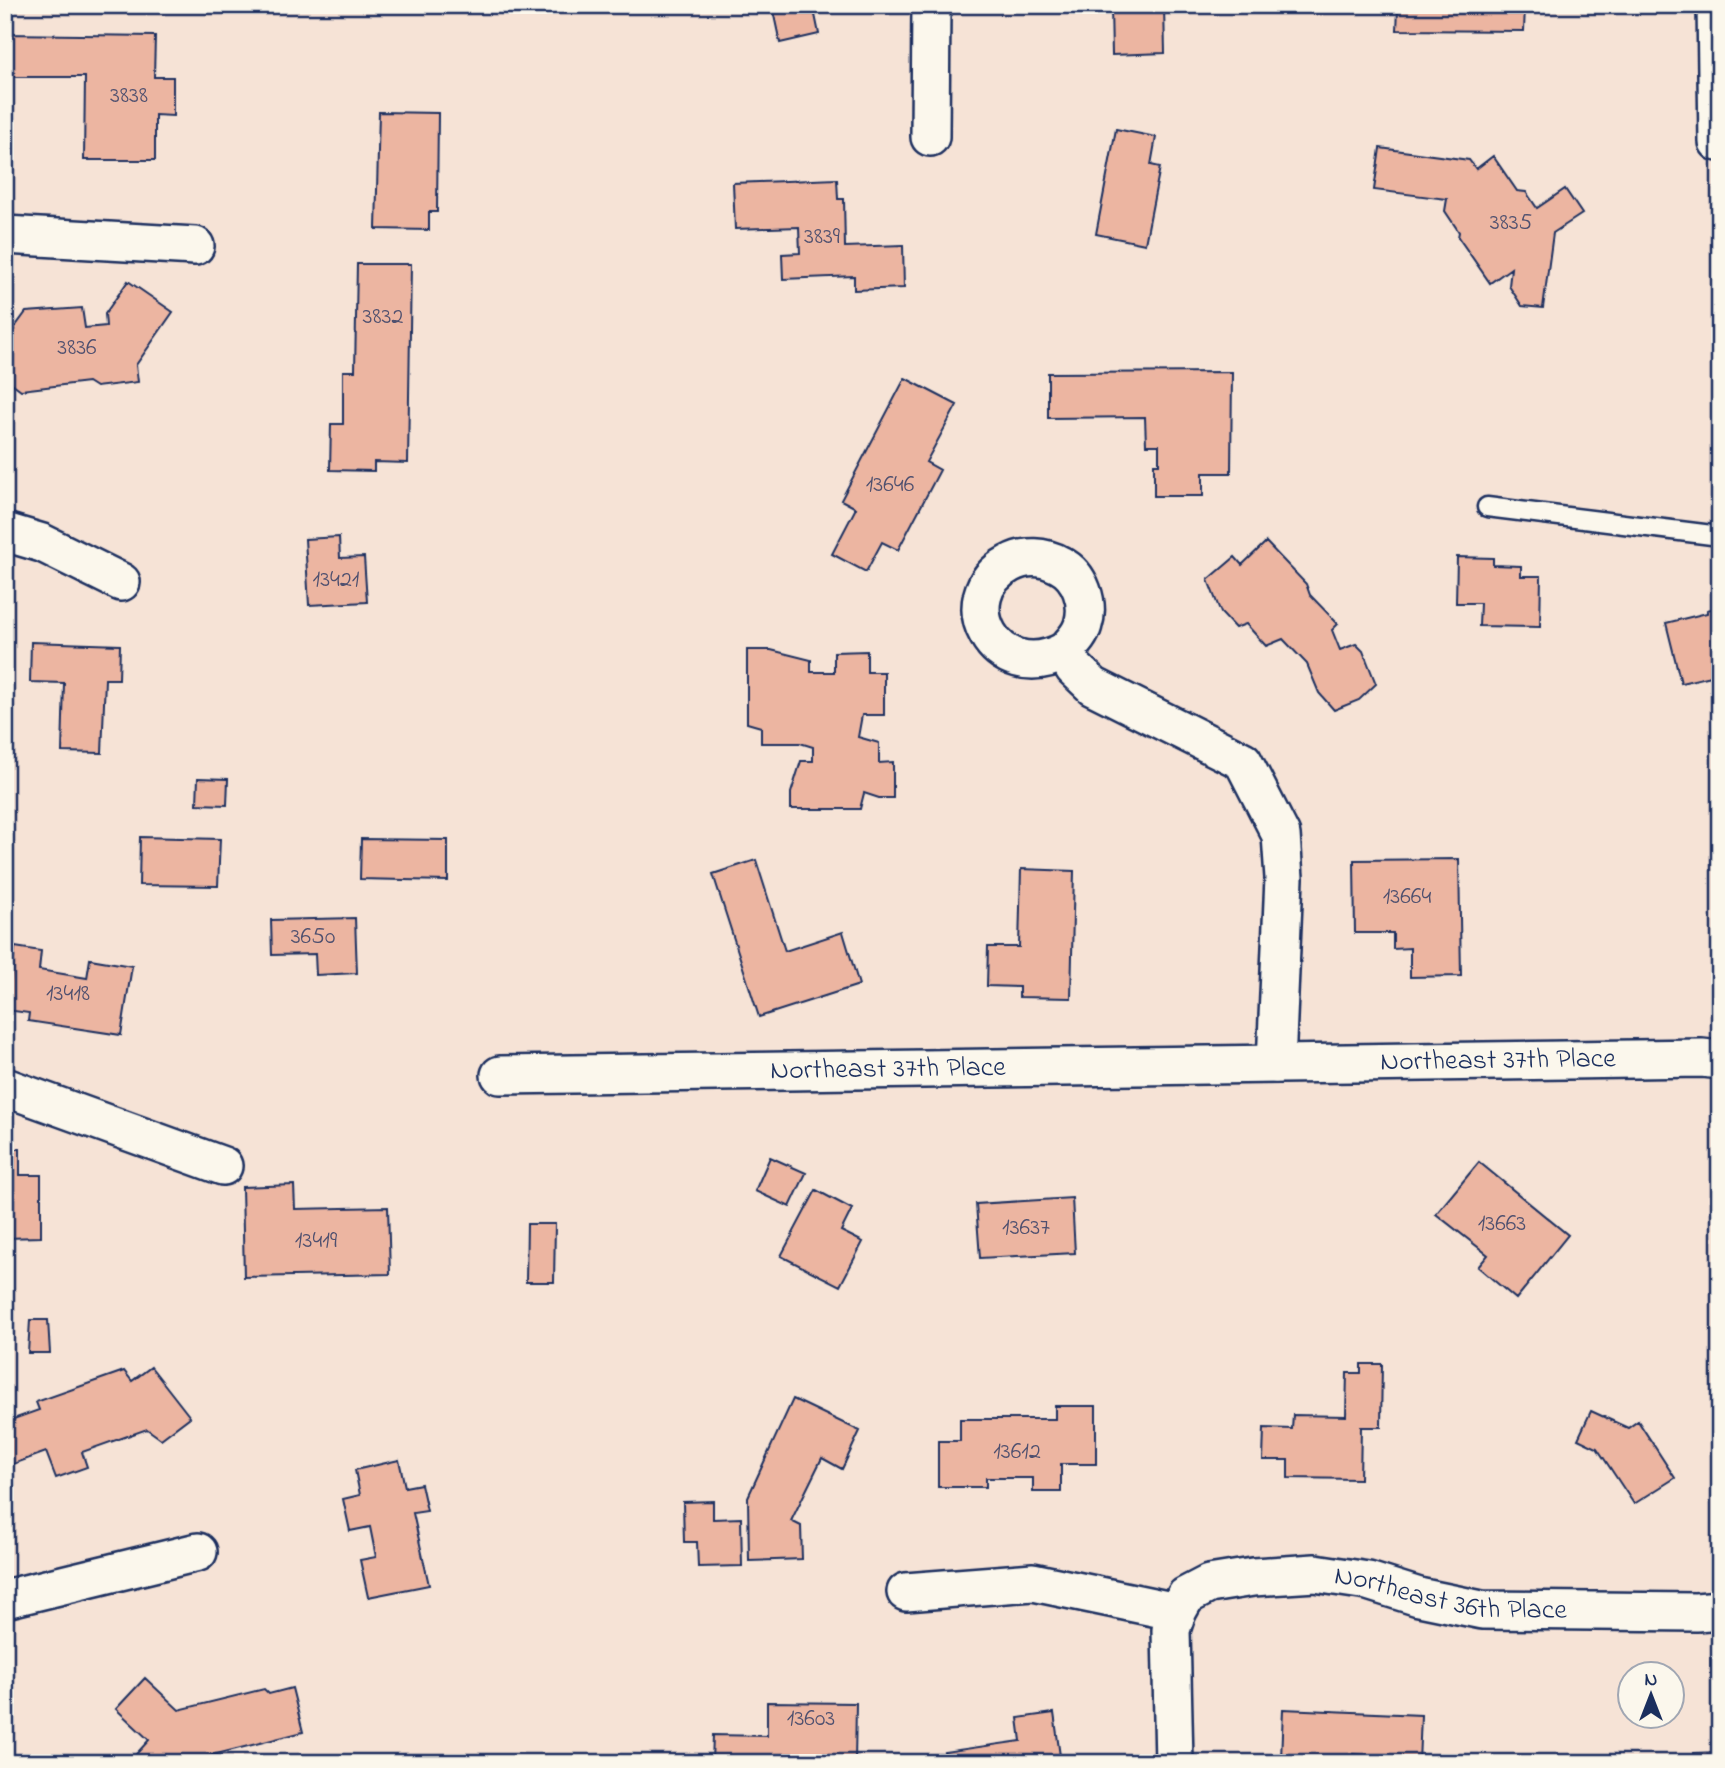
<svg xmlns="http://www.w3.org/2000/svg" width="1725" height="1768" font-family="'Indie Flower',sans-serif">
  <rect width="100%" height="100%" fill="#f6e3d6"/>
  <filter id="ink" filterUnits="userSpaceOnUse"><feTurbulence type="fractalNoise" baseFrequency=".0143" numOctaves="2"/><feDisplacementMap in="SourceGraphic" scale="14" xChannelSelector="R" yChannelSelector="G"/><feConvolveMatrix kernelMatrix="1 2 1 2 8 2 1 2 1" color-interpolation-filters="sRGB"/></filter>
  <g filter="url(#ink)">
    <path fill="#ecb5a1" stroke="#1b2f5e" stroke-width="2" d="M776 5H813L819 34 780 43 772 6Z
      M1111 5H1164L1165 53 1112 55Z
      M1365 5H1525L1524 31 1397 30 1398 10H1365Z
      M5 34 155 36 154 77H173V116L155 115V160H84L85 77H5Z
      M379 112 438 113 437 212H429V230L376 229Z
      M1116 129 1156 137 1151 165 1160 167 1145 244 1096 234Z
      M1380 148 1469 160 1476 169 1493 156 1517 191 1526 192 1537 208 1565 189 1582 214 1553 233 1543 308 1522 306 1509 286 1511 268 1490 283 1458 237 1459 232 1445 211 1447 199 1374 190Z
      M837 179 838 199H844L845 247 903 245 904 288 854 290V276L783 279 782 254 800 253 799 227 735 229 733 183Z
      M357 264H411L408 463 374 462V471L330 470 331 424H343V371H355Z
      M128 281 173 312 136 365 138 382 96 387 88 382 21 390 5 378V332L12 331 26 312 82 308 85 328 106 326 105 314Z
      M1232 372 1231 473H1203V496H1154V464H1159V445H1146L1145 417 1048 418V373Z
      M905 378 957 405 926 462 940 470 898 550 882 542 866 572 832 554 856 508 841 500Z
      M339 537 340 558 364 557 367 602 309 605 305 539Z
      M1266 542 1306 584 1310 595 1338 624 1332 630 1340 650 1356 644 1363 651 1376 684 1359 700 1334 710 1319 693 1307 664 1283 639 1266 646 1246 624 1235 628 1221 613 1208 580 1235 557 1242 565Z
      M1457 557 1493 558V565L1521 566V576H1541L1540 627 1479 626 1480 603H1456Z
      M1720 607V674L1681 683 1666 623 1707 613V610Z
      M31 642 120 645 119 679H105L102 753 62 752 64 683 30 682Z
      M747 650H771L811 660V672H834V652L867 651V672H884V715H862L858 737 879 743V763L893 762V798H879L864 793 860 809H791V793L801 761H813V747L800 743H761V727L747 723Z
      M198 778 228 779 227 805 197 804Z
      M140 837 220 839 218 886 139 885Z
      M361 839 448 840V881L360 879Z
      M1459 859 1461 976 1410 977V948L1393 949V933H1355L1354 860Z
      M756 860 785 951 843 932 859 985 759 1017 713 874Z
      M1021 869 1074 871 1071 998 1019 997V987L987 986 988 947H1019Z
      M355 918 357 973 316 975 315 954 272 955 271 920Z
      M15 947 41 951 39 970 87 978 90 959 132 966 121 1035 28 1021 29 1013 6 1010Z
      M5 1149H20V1175H41V1237L5 1238Z
      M770 1157 806 1173 790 1207 755 1191Z
      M1479 1162 1568 1235 1516 1299 1478 1267 1488 1255 1436 1214Z
      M294 1185 295 1209 388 1207 390 1274 244 1277 242 1187Z
      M816 1190 852 1209 841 1231 863 1242 840 1286 781 1256Z
      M1072 1198 1075 1253 980 1258 976 1204Z
      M527 1224H555L554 1282H526Z
      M30 1320H48L50 1353H28Z
      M1361 1364H1382L1381 1427H1361L1360 1479 1288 1478V1460H1263L1264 1428 1292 1429 1293 1415 1346 1416 1347 1373H1361Z
      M151 1367 190 1417 161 1439 147 1429 82 1452 87 1467 56 1478 46 1452 5 1467V1422L39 1410 36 1402 124 1371 132 1381Z
      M793 1399 860 1431 842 1469 822 1458 791 1521 801 1526 802 1559 749 1561 748 1497Z
      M1055 1406H1096V1464H1061V1492H1033V1478H986V1487H938V1441H960V1419H1055Z
      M1591 1411 1628 1428 1638 1421 1675 1478 1634 1504 1597 1448 1578 1439Z
      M399 1460 405 1487 421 1484 427 1511 413 1513 429 1585 368 1597 360 1560 376 1557 370 1527 350 1531 343 1499 360 1495 355 1470Z
      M713 1501V1519L741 1518 742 1566 698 1567 697 1542H684L683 1502Z
      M145 1678 179 1710 264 1689 269 1694 292 1688 303 1732 205 1757 199 1763H128L149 1740 116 1709Z
      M767 1702 856 1703 855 1763H712L713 1735 767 1736Z
      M1283 1709 1421 1715 1419 1763H1375V1756L1353 1754 1352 1762 1281 1759Z
      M1054 1713 1061 1763H946L944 1752 1021 1741 1018 1718Z
      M1720 1752V1763H1695L1694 1753Z"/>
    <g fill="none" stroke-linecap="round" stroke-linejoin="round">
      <g stroke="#1b2f5e" stroke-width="23">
        <path id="lane" d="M1487 507 1720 536"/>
      </g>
      <g stroke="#1b2f5e" stroke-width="42">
        <g id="street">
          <path d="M1716 5 1718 142"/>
          <path d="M930 137 931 5"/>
          <path d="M5 235 195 246"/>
          <path d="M5 532 42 543 121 582"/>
          <path d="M1065 651C994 689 949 596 1009 564 1025 555 1044 556 1060 565 1080 575 1090 603 1083 625 1080 636 1072 643 1065 651L1074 668 1093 686 1243 761 1281 835 1284 878 1276 1064"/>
          <path id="s1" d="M500 1075 1702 1058 1720 1060"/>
          <path d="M5 1087 223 1166"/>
          <path d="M906 1592 1033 1582 1177 1612"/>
          <path d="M5 1599 198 1552"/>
          <path id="s2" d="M1174 1763 1171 1630 1177 1612 1186 1596 1209 1584 1253 1577 1315 1573 1368 1581 1419 1597 1482 1610 1696 1612 1720 1610"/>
        </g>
      </g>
      <use href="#lane" stroke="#fbf7ec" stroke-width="18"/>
      <use href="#street" stroke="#fbf7ec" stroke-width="37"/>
    </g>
  </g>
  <g text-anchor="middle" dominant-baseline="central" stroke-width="5" stroke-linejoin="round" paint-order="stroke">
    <g font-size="24" fill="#4f506f">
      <text x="129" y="96">3838</text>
      <text x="1511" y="223">3835</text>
      <text x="822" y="237">3839</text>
      <text x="383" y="317">3832</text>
      <text x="77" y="348">3836</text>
      <text x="890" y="485">13646</text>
      <text x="336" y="580">13421</text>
      <text x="1407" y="897">13664</text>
      <text x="313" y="937">3650</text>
      <text x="68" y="994">13418</text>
      <text x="1502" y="1224">13663</text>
      <text x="1026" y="1228">13637</text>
      <text x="316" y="1241">13419</text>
      <text x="1017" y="1452">13612</text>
      <text x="811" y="1719">13603</text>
    </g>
    <g font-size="28" fill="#1b2f5e" stroke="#fbf7ec">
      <text stroke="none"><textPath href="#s1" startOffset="998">Northeast 37th Place</textPath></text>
      <text stroke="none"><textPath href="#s1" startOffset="388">Northeast 37th Place</textPath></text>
      <text stroke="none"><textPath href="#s2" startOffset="441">Northeast 36th Place</textPath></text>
    </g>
  </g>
  <rect width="1725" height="1768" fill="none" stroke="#fbf7ec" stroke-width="28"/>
  <rect x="14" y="14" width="1697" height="1740" fill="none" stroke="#1b2f5e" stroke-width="2.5" filter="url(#ink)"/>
  <g transform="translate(1651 1695)"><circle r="33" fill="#fbf7ec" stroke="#a1a7b3" stroke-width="2"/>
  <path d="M0-5L12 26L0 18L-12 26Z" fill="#1b2f5e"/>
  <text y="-10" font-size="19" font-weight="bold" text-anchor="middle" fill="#1b2f5e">N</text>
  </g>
</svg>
